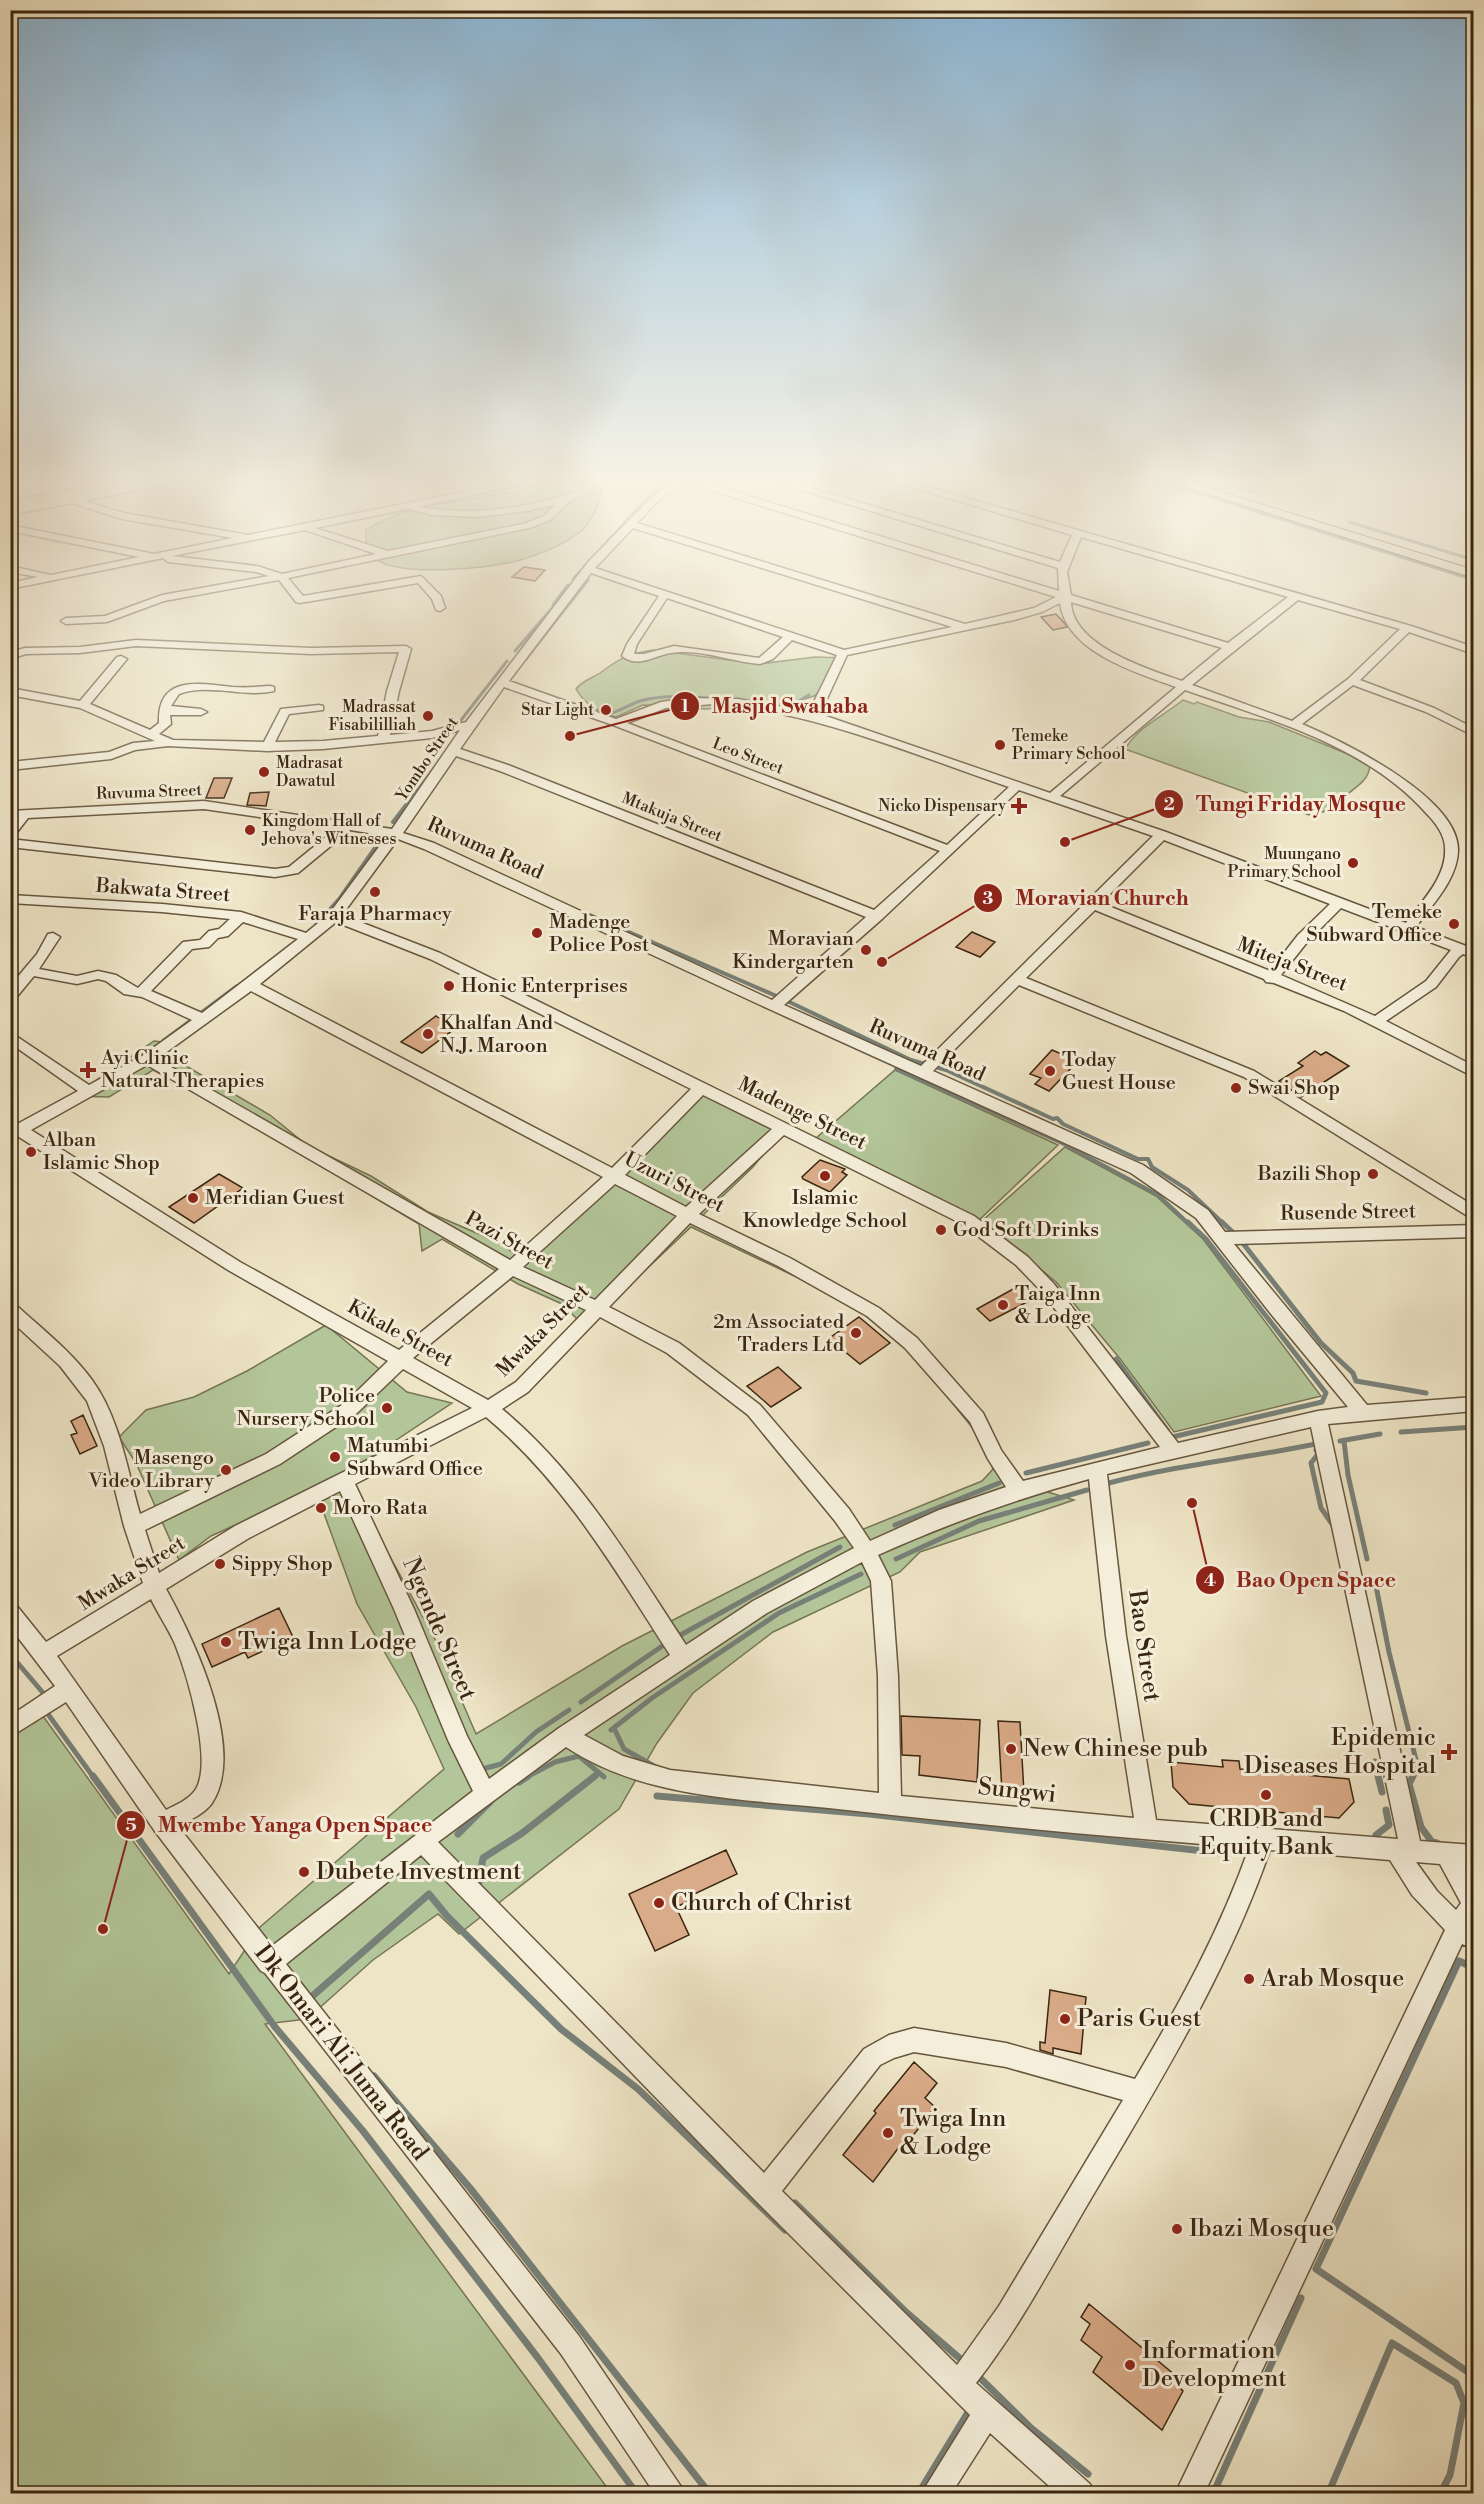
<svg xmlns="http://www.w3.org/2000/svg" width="1484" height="2504" font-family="'Libre Bodoni',serif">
  <rect width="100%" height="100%" fill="#eee5c6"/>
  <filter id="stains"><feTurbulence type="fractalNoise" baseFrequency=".00333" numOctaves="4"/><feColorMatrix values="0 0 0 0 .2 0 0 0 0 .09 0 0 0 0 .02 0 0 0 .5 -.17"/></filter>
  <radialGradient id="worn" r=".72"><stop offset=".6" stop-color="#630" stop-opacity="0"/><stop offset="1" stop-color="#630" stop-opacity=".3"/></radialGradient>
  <path fill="#b3c699" stroke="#767654" stroke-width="1.5" d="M554 478H603C603 497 594 520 580 532 563 545 538 555 517 561 489 568 393 579 372 556 365 547 366 540 366 530 422 493 495 506 554 478Z
    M653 650 759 664 815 657 846 658 837 678 814 696 777 708 703 709 689 706 643 705 616 717C599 712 585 705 576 689 583 680 591 679 600 673 620 658 628 654 653 650Z
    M1183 700 1194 704 1197 702 1239 717 1269 722 1370 763C1370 771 1368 776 1363 781 1360 785 1326 811 1323 812 1320 812 1317 811 1313 811L1309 815 1125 749C1139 726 1162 717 1183 700Z
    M154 1041 162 1042 165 1053 174 1059 270 1115 308 1146 371 1176 428 1212 495 1241 519 1256 697 1086 786 1126 753 1167 702 1216 859 1299 989 1435 1025 1485 1074 1500 920 1552 900 1572 773 1632 693 1693 657 1743 619 1809 459 1934 438 1914 373 1960 307 2019 265 2024 611 2493H11L10 1738 43 1716 229 1974 260 1927 444 1769 416 1707 357 1604 315 1489 211 1536 179 1560 136 1463 119 1437 146 1410 194 1397 247 1371 326 1325 407 1392 452 1403 345 1474 436 1641 476 1734 622 1646 807 1552 982 1481 993 1469 979 1436 920 1363 894 1336 868 1315 805 1281 691 1227 585 1327 562 1304 518 1284 442 1239 422 1251 419 1224C330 1172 245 1115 153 1070L109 1097 73 1096Z
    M895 1070 1058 1145 979 1220 816 1138Z
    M1065 1147 1156 1196 1203 1239 1321 1396 1174 1432 1121 1360 1056 1282 982 1221Z"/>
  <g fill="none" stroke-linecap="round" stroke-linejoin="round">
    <path stroke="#778079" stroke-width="3" d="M1150 478 1474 580
      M1208 478 1254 492
      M1349 522 1474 560
      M573 579 642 504 673 478
      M553 605 568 585
      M515 651 552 608
      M525 660 588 580
      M762 704 792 705 809 695
      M601 714C616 715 627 705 640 701 664 694 691 696 715 699
      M458 724 507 661
      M409 801 435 767"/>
    <path stroke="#778079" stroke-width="4" d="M393 822 410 800
      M585 913 781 998 911 1060 946 1070 1053 1119 1057 1118 1063 1124 1138 1159H1148L1152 1167 1188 1190 1224 1224
      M316 925 340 898 382 838
      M198 1015 237 986
      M163 1041 190 1021
      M141 1056 157 1046
      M896 1069 1062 1143 1158 1195 1189 1224"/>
    <path stroke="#778079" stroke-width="5" d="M1222 1222 1238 1237 1321 1343 1353 1373 1356 1381 1426 1393
      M1116 1359 1167 1430
      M1401 1432 1474 1427
      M1168 1438 1322 1402 1326 1393 1206 1239 1188 1222
      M1340 1441 1380 1434
      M1344 1441 1348 1475 1367 1559
      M1316 1450 1318 1454 1311 1463 1321 1508 1332 1524
      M1026 1473 1148 1443
      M1109 1483C1177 1465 1247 1458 1316 1444
      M895 1525 999 1483
      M896 1559 979 1521 1087 1490
      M1376 1586 1389 1652 1418 1768 1412 1778
      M675 1638 840 1547
      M10 1654 44 1694V1699
      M581 1702 668 1642
      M45 1710 94 1778
      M614 1728 624 1749 654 1766
      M611 1730 652 1698 779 1613 861 1574
      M1375 1761 1379 1778
      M479 1770 501 1764 536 1732 569 1710
      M525 1778 555 1762 579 1756 604 1777
      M593 1778 599 1773"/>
    <path stroke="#778079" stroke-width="7" d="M93 1776 275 2027 363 2131 538 2358 637 2494
      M1378 1776 1382 1792
      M1413 1776 1409 1784 1421 1827 1432 1842 1437 1843
      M519 1782 528 1776
      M657 1796 869 1814 1222 1853
      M458 1834 490 1802
      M1376 1835 1389 1825 1386 1810
      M478 1887 483 1858 521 1834 595 1776
      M1474 1968 1459 1961 1316 2269 1474 2376
      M311 2001 309 1999 429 1894 447 1916 561 2029 638 2089 785 2230
      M374 2076 470 2188 710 2494
      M795 2203 907 2313 964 2362
      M976 2374 1031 2428 1088 2474
      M918 2494 970 2409
      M1213 2494 1301 2298
      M1328 2494 1392 2343 1456 2383 1464 2403 1474 2416
      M1440 2494 1450 2475 1464 2403"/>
  </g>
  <path fill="#daab88" stroke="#3a2610" stroke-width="1.5" d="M524 567 545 570 535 581 512 577Z
    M1056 614 1066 625 1067 627 1053 630 1041 617Z
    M214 778H232L224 798H206Z
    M269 792 266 806 247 805 250 793Z
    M972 932 995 942 980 957 956 947Z
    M436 1016 457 1027 422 1053 401 1042Z
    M1052 1050 1078 1061 1049 1091 1035 1084 1041 1078 1030 1074Z
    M1315 1051 1321 1055 1326 1052 1349 1066 1301 1097 1279 1081 1303 1066 1298 1063Z
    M820 1160 845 1169 842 1172 847 1175 830 1192 803 1179 802 1177Z
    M219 1174 243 1188 194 1223 169 1207Z
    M1015 1288 1029 1301 990 1321 977 1309Z
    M859 1317 890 1343 860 1364 838 1346 834 1349 824 1342Z
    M778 1367 801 1388 771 1407 747 1386Z
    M83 1415 97 1446 80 1454 71 1435 77 1433 71 1421Z
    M279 1608 293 1637 248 1658 245 1652 212 1667 202 1644Z
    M901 1716 980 1720 977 1782 919 1775 920 1756 902 1755Z
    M998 1721 1020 1722 1024 1793 1002 1792Z
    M1222 1760 1239 1761 1240 1769 1349 1779 1354 1802 1339 1818 1189 1804 1173 1787 1171 1762 1223 1767Z
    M726 1850 737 1874 692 1895 694 1899 676 1907 689 1935 655 1951 629 1894Z
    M1050 1990 1086 1997 1081 2054 1053 2048V2054L1040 2050V2042L1045 2043Z
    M914 2062 937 2083 925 2098 935 2107 908 2142 905 2139 873 2182 843 2155 876 2113 874 2111Z
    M1089 2304 1181 2380 1178 2386 1183 2391 1162 2430 1093 2372 1102 2357 1081 2340 1090 2324 1081 2317Z"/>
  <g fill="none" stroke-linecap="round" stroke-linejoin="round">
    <g stroke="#67563e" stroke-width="3">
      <path id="minor" d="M173 478H194L84 501 124 513 248 535 532 478H552L418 507C474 516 532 509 585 488L588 478H598L592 492 571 500 550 520 529 528 288 578 303 596 421 576 441 596 445 608 440 611 436 610 432 599 418 583 300 603 296 602 279 580 164 601 107 622 66 624 61 621 66 618 105 616 162 595 269 576 256 572 168 562 163 558 10 589V583L38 577 10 572V566L51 575 139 557 10 531V525L154 554 233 538 122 519 72 503 10 515V509ZM555 505 544 516 523 524 388 551 315 528 408 509 433 515 479 517 526 511ZM305 530 376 554 282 574 257 566 172 556Z
        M678 478H690L1059 591 1058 568 762 478H778L1060 562 1072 535 881 478H897L1411 626 1474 647V654L1409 632 1360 680 1434 708 1474 728V736L1426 712 1353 685 1302 724C1344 742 1460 798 1458 851 1457 880 1432 905 1416 927L1474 949V958L1463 954 1459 957 1436 987 1386 1021 1474 1066V1077L1344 1011 1274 983 1266 982 1264 979 1095 910 1026 978 1254 1071 1474 1206V1220L1244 1077 1019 985 933 1071 1143 1165 1208 1210 1225 1232 1474 1225V1237L1234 1244 1367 1405 1474 1397V1411L1328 1424 1420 1841 1474 1845V1867L1465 1866 1474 1881V1949L1462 1944 1204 2494H1175L1445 1930 1412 1895 1390 1860 1270 1850C1226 1976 1157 2087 1089 2202 1053 2263 1020 2327 976 2383L1090 2484 1094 2494H1058L990 2433 951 2494H921L970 2415 756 2201 421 1855 286 1964 579 2336 686 2494H655L561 2354 265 1973 261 1971 154 1830 66 1702 10 1737V1716L55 1686 10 1627V1604L17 1606 46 1642 143 1583 124 1526 104 1446 87 1401 60 1366 10 1320V1303L16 1305C42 1329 71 1351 92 1380 120 1419 127 1469 140 1514L266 1454 345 1403 388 1361 228 1270 19 1137 10 1140V1128L78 1091 10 1043V1032L89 1085 142 1056 192 1020 142 997 124 994 106 981 98 979 77 984 34 976 15 999 10 1000V986L37 954 48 934 53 933 60 937 39 969 77 976 98 971 116 975 138 988 183 942 200 940 209 931 219 929 230 919 162 912 10 903V895L162 904 241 912 306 933 329 914 387 836 350 830 298 873 275 877 10 847V839L275 869 289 867 337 828 204 809 28 818 14 836 10 837V824L15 819H10V811L204 801 392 829 460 730 432 738 323 749 267 751 168 746 135 750 111 759 10 770V762L109 752 133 743 155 741 80 708 10 695V688L80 701 117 657 121 656 127 659 90 704 150 730 159 723C157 675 198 683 232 687 245 688 257 687 270 686L274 687V691C243 698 209 683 179 694L171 706 201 709 207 712 201 715H170L171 724 159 734 173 740 264 742 281 709 319 705 323 706V710L289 714 275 742 323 741 378 736 387 691 399 652 311 654 136 646 80 653 26 654 10 659V652L25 648 80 647 136 640 311 648 406 646 411 649 399 691 390 735 432 731 466 722 589 561 651 498ZM684 482 1056 597 1034 608 965 624 637 523 657 502ZM633 528 952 627 844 650 595 568ZM1081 537 1288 597 1228 643 1071 595 1067 572ZM591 573 659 596 627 644 622 656C638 669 655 655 671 653 700 648 732 662 760 664L773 659 792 640 837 655 809 712 738 699 689 698 661 702 616 719 509 681ZM667 598 783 637 759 658 674 646 644 654H634L637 644ZM1298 600 1400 629 1348 679 1292 721 1192 685ZM1071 602 1222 648 1182 681C1148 669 1072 646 1071 602ZM1060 603C1066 652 1137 673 1176 687L1050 793 820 714 847 655 1014 620 1042 612ZM504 687 613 725 940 851 874 910 508 765 460 749ZM1185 690C1268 719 1366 745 1426 813 1435 822 1445 835 1445 848 1447 877 1421 902 1406 923L1166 832 1060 796ZM713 704C816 712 912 754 1009 787L947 845 627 723 666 708ZM456 756 500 771 866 917 772 1000 434 843 403 833ZM1019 790 1153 836 921 1066 784 1005 882 919ZM398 839 424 849 769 1009 1131 1173 1196 1218 1271 1314 1348 1407 1318 1411 1178 1443 1054 1284 1028 1257 974 1216 440 953 342 915ZM1164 840 1330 904 1298 935 1270 971 1101 903ZM1341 908 1451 950 1426 981 1375 1016 1281 975 1308 941ZM243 922 298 939 202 1013 151 991 192 949 209 947 218 938 228 936ZM336 922 430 959 691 1089 612 1168 260 984ZM251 991 603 1177 510 1260 157 1059ZM147 1065 499 1269 399 1350 240 1262 31 1130ZM703 1095 772 1129 686 1207 625 1175ZM784 1135 962 1224 1016 1265 1042 1292 1160 1447 1023 1481 1001 1450 983 1413 917 1338 879 1308 790 1258 699 1214ZM615 1184 677 1216 595 1300 523 1267ZM690 1223 778 1266 867 1316 905 1348 970 1422 988 1459 1006 1487 939 1510 870 1541 849 1509 760 1405 679 1343 609 1307ZM513 1276 586 1310 516 1382 488 1400 413 1358ZM600 1317 667 1353 748 1415 835 1521 854 1548 753 1601 686 1645C631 1561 580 1474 502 1409L528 1392ZM403 1369 472 1408 235 1526 159 1573 145 1530 280 1464 357 1413ZM486 1417C565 1483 615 1570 670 1655L559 1728 489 1779 467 1736 414 1609 355 1484ZM1311 1427 1398 1839 1156 1820 1126 1636 1107 1474ZM1089 1479 1106 1636 1134 1818 901 1796 898 1676 891 1581 878 1555C947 1524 1016 1499 1089 1479ZM340 1491 394 1609 448 1740 473 1791 272 1946 178 1826C190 1820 204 1814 212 1803 247 1749 193 1638 166 1589L249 1538ZM862 1562 871 1581 878 1676 879 1793 670 1770 623 1756 584 1735 767 1613ZM151 1599C158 1614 168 1628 175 1644 187 1674 213 1760 196 1789 190 1799 176 1805 166 1810L57 1656ZM566 1747C647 1801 753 1799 847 1810 980 1825 1114 1837 1249 1848 1220 1930 1179 2005 1135 2079L1006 2043 914 2028 889 2035 864 2049 764 2173 438 1842ZM1416 1862 1440 1864 1461 1903 1456 1910 1437 1891ZM914 2052 1006 2067 1123 2100 999 2306 957 2365 782 2191 880 2065 894 2058Z"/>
    </g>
    <g stroke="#3a2610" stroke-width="2">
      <path id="major" d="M133 478H160L154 482 10 509V501Z
        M1158 478H1177L1474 570V578Z"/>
    </g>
    <use href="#minor" fill="#f4eeda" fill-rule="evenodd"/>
    <use href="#major" fill="#eee5c6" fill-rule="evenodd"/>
  </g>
  <linearGradient id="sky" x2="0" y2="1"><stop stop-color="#8bb7d8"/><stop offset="0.58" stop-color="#f7f3e5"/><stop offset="1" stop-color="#f7f3e5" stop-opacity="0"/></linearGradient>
  <rect width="1484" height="829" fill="url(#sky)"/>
  <g fill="#8f2418" stroke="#f4eeda" stroke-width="2">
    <circle cx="606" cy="710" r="6"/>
    <circle cx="428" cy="716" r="6"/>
    <circle cx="1000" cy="745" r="6"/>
    <circle cx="264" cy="772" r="6"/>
    <path d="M1016 797h6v6h6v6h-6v6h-6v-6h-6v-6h6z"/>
    <circle cx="250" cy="830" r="6"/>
    <circle cx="1353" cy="863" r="6"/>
    <circle cx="375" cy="892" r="6"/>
    <circle cx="1454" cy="924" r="6"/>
    <circle cx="537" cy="933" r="6"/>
    <circle cx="866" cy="950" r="6"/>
    <circle cx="449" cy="986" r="6"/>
    <circle cx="428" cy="1034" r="6"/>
    <path d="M85 1061h6v6h6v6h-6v6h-6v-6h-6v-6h6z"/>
    <circle cx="1050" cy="1071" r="6"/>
    <circle cx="1236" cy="1088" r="6"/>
    <circle cx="31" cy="1152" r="6"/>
    <circle cx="1373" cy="1174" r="6"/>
    <circle cx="825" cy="1176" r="6"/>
    <circle cx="193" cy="1198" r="6"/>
    <circle cx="941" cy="1230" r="6"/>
    <circle cx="1003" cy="1305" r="6"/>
    <circle cx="856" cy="1333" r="6"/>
    <circle cx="387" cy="1408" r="6"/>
    <circle cx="335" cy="1457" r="6"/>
    <circle cx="226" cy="1470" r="6"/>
    <circle cx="321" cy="1508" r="6"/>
    <circle cx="220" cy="1564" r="6"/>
    <circle cx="226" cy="1642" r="6"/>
    <circle cx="1011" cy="1749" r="6"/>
    <path d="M1446 1743h6v6h6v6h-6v6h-6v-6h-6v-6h6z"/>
    <circle cx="1266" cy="1795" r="6"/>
    <circle cx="304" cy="1872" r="6"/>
    <circle cx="659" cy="1903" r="6"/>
    <circle cx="1249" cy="1979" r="6"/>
    <circle cx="1065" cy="2019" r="6"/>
    <circle cx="888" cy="2133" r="6"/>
    <circle cx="1177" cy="2229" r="6"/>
    <circle cx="1130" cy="2365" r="6"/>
  </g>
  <g text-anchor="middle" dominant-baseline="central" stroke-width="6" stroke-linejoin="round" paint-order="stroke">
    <g font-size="16" fill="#3a2610" stroke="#f4eeda" text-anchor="end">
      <text x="416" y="707">Madrassat<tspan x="416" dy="18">Fisabililliah</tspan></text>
      <text x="594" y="710">Star Light</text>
      <text x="1012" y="736" text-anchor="start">Temeke<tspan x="1012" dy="18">Primary School</tspan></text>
      <text x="276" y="763" text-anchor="start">Madrasat<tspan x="276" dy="18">Dawatul</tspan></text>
      <text x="1006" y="806">Nicko Dispensary</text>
      <text x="262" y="821" text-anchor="start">Kingdom Hall of<tspan x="262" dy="18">Jehova's Witnesses</tspan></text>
      <text x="1341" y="854">Muungano<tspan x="1341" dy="18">Primary School</tspan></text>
    </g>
    <g font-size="16" fill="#3a2610" stroke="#f4eeda">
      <text transform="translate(748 756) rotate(21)">Leo Street</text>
      <text transform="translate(427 759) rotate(-56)">Yombo Street</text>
      <text transform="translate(149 792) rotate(-2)">Ruvuma Street</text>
      <text transform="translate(672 817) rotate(22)">Mtakuja Street</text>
    </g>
    <g font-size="20" fill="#3a2610" stroke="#f4eeda">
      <text transform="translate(485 849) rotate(24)">Ruvuma Road</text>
      <text transform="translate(163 891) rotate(4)">Bakwata Street</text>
      <text transform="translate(1292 965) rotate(21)">Miteja Street</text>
      <text transform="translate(927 1051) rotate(24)">Ruvuma Road</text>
      <text transform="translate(802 1114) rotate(26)">Madenge Street</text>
      <text transform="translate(674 1183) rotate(27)">Uzuri Street</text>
      <text transform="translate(1348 1213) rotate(-1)">Rusende Street</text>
      <text transform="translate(509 1241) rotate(29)">Pazi Street</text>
      <text transform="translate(543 1331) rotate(-45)">Mwaka Street</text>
      <text transform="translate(400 1334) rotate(29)">Kikale Street</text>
      <text transform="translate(132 1574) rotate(-32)">Mwaka Street</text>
    </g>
    <g font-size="20" fill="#3a2610" stroke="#f4eeda" text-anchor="start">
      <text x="1442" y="912" text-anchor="end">Temeke<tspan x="1442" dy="23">Subward Office</tspan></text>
      <text x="375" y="914" text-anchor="middle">Faraja Pharmacy</text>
      <text x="549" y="922">Madenge<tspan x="549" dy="23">Police Post</tspan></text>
      <text x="854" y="939" text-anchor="end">Moravian<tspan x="854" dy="23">Kindergarten</tspan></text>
      <text x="461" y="986">Honic Enterprises</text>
      <text x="440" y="1023">Khalfan And<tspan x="440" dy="23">N.J. Maroon</tspan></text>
      <text x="101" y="1058">Ayi Clinic<tspan x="101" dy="23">Natural Therapies</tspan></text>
      <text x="1062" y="1060">Today<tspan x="1062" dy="23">Guest House</tspan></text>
      <text x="1248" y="1088">Swai Shop</text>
      <text x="43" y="1140">Alban<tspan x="43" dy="23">Islamic Shop</tspan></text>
      <text x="1361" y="1174" text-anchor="end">Bazili Shop</text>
      <text x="205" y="1198">Meridian Guest</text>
      <text x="825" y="1198" text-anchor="middle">Islamic<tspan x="825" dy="23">Knowledge School</tspan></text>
      <text x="953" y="1230">God Soft Drinks</text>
      <text x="1015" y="1294">Taiga Inn<tspan x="1015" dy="23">&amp; Lodge</tspan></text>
      <text x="844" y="1322" text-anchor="end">2m Associated<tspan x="844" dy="23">Traders Ltd</tspan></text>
      <text x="375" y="1396" text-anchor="end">Police<tspan x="375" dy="23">Nursery School</tspan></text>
      <text x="347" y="1446">Matumbi<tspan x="347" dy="23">Subward Office</tspan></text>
      <text x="214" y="1458" text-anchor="end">Masengo<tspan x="214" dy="23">Video Library</tspan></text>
      <text x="333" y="1508">Moro Rata</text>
      <text x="232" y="1564">Sippy Shop</text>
    </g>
    <g font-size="24" fill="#3a2610" stroke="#f4eeda">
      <text transform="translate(439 1629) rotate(67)">Ngende Street</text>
      <text transform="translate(1144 1646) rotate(82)">Bao Street</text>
      <text transform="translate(1017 1791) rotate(6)">Sungwi</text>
      <text transform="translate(341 2053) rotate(52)">Dk Omari Ali Juma Road</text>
    </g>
    <g font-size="24" fill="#3a2610" stroke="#f4eeda" text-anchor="start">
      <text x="238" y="1642">Twiga Inn Lodge</text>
      <text x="1436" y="1738" text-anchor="end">Epidemic<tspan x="1436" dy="28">Diseases Hospital</tspan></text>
      <text x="1023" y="1749">New Chinese pub</text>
      <text x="1266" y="1819" text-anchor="middle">CRDB and<tspan x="1266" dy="28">Equity Bank</tspan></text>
      <text x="316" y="1872">Dubete Investment</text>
      <text x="671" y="1903">Church of Christ</text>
      <text x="1261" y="1979">Arab Mosque</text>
      <text x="1077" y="2019">Paris Guest</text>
      <text x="900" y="2119">Twiga Inn<tspan x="900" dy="28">&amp; Lodge</tspan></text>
      <text x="1189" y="2229">Ibazi Mosque</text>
      <text x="1142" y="2351">Information<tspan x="1142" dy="28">Development</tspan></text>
    </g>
  </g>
  <path fill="none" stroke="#8f2418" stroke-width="2" d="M570 736L685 706M1065 842L1169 804M882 962L988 898M1192 1503L1210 1580M103 1929L131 1825"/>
  <g fill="#8f2418" stroke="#f4eeda" stroke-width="2">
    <circle cx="570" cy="736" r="6"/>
    <circle cx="1065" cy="842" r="6"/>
    <circle cx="882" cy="962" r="6"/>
    <circle cx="1192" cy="1503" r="6"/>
    <circle cx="103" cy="1929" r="6"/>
    <circle cx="685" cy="706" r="15"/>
    <circle cx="1169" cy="804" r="15"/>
    <circle cx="988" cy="898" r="15"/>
    <circle cx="1210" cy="1580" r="15"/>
    <circle cx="131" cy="1825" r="15"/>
  </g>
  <g font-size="18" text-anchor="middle" font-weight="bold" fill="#fff">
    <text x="685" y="712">1</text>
    <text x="1169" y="810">2</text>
    <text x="988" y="904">3</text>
    <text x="1210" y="1586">4</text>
    <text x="131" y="1831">5</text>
  </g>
  <g font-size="21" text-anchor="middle" font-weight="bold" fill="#8f2418" stroke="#f4eeda" stroke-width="6" stroke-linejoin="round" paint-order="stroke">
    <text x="790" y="713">Masjid Swahaba</text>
    <text x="1301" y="811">Tungi Friday Mosque</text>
    <text x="1102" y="905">Moravian Church</text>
    <text x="1316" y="1587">Bao Open Space</text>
    <text x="295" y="1832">Mwembe Yanga Open Space</text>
  </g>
  <rect width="1484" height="2504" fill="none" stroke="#eee5c6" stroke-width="36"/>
  <rect x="12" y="12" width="1460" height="2480" fill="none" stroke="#3a2610" stroke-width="3"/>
  <rect x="18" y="18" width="1448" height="2468" fill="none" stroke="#3a2610" stroke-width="1.5"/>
  <rect width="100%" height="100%" filter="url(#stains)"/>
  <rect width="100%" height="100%" fill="url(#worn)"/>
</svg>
